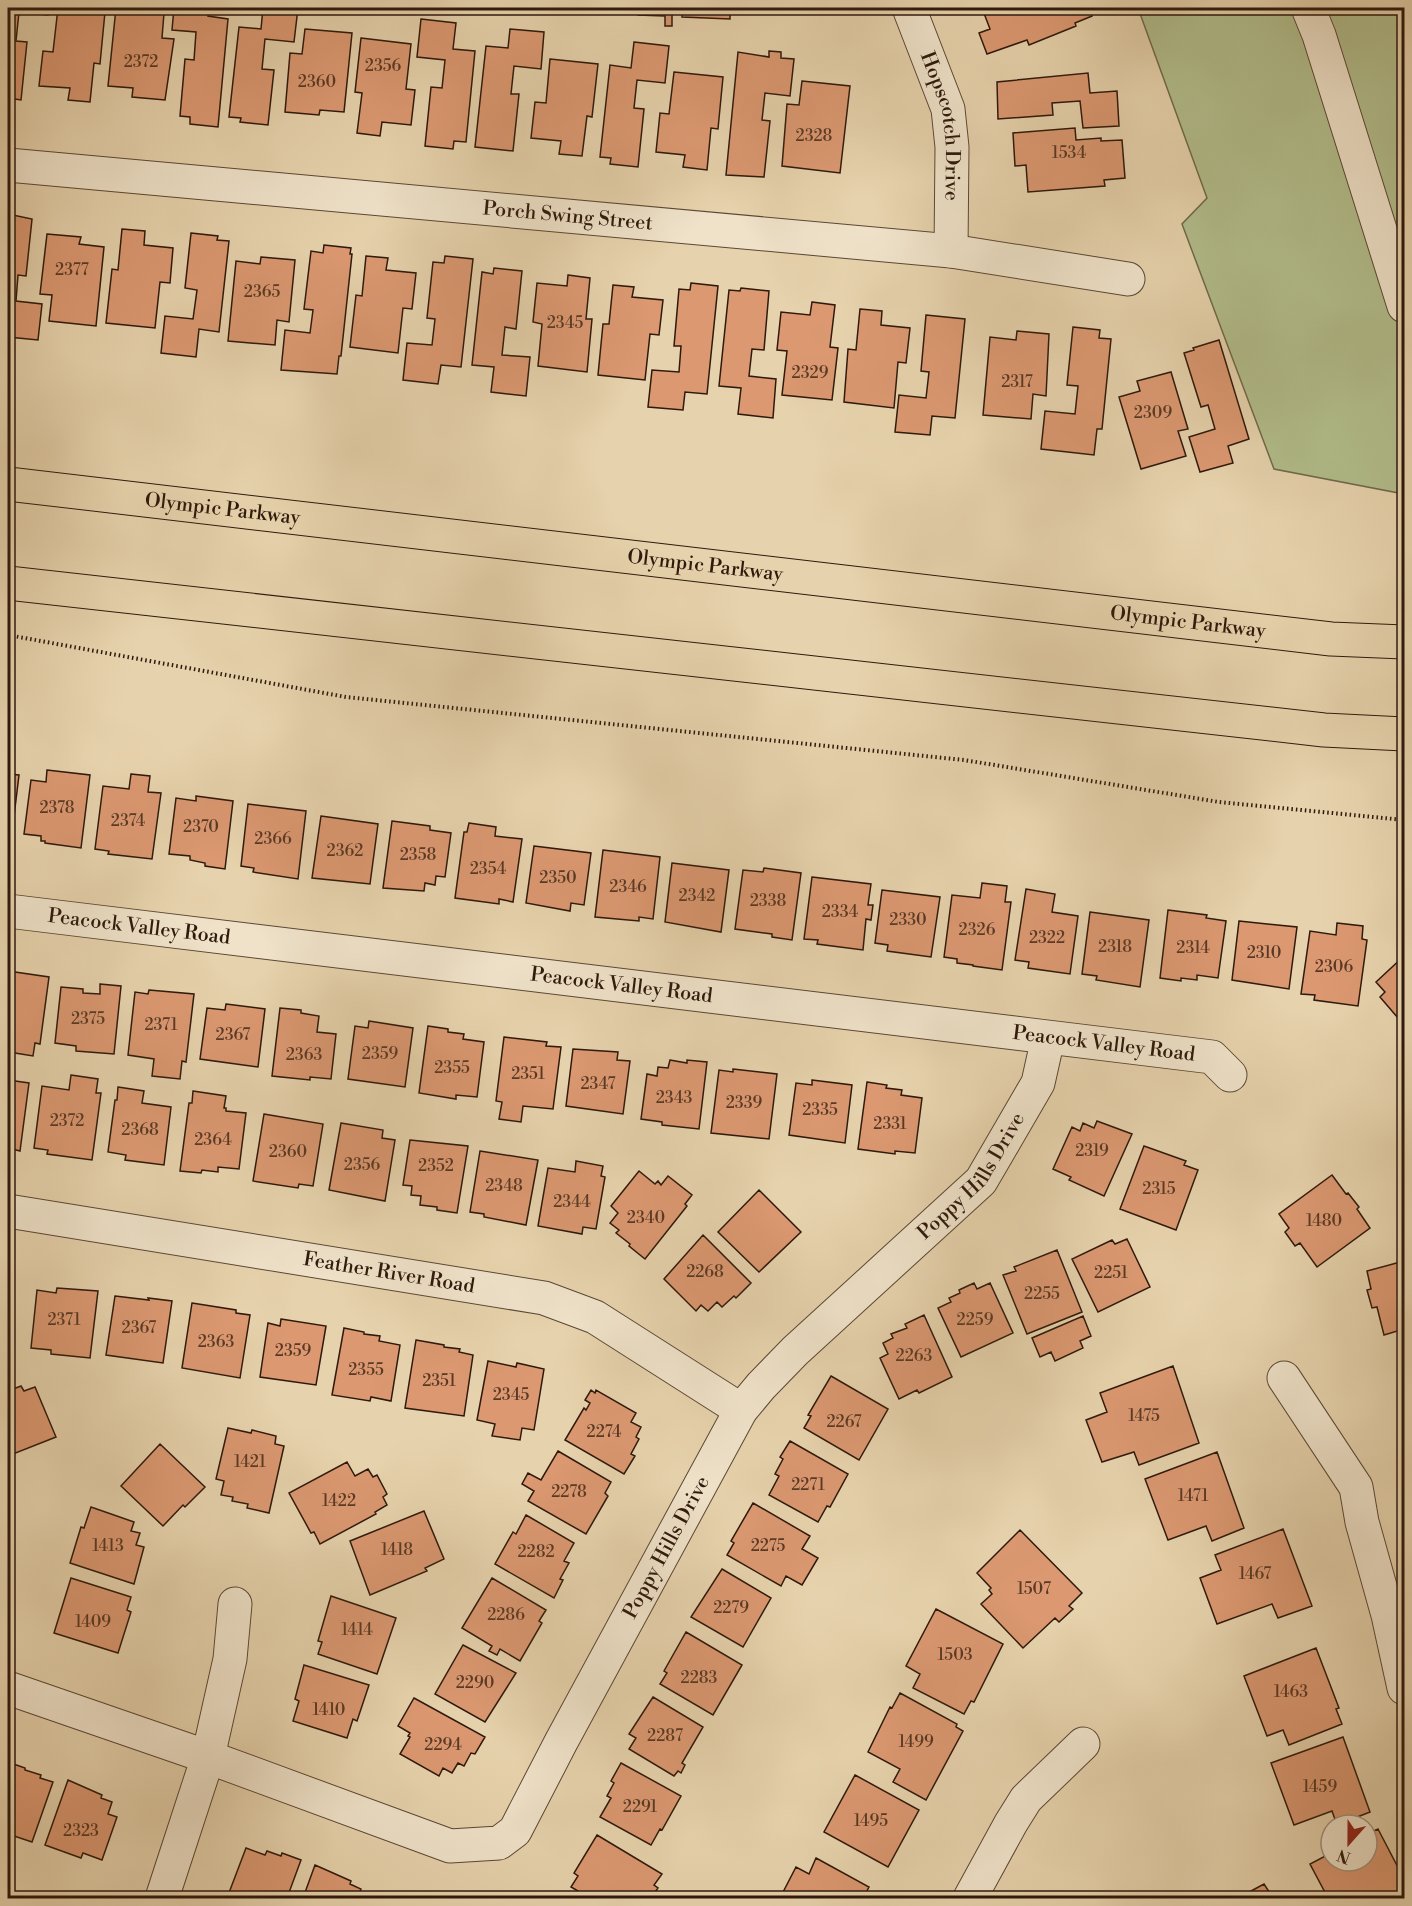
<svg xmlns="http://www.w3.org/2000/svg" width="1412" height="1906" font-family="'Libre Bodoni',serif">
  <rect width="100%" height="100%" fill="#e6d2ac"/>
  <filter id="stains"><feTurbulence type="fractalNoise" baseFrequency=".00333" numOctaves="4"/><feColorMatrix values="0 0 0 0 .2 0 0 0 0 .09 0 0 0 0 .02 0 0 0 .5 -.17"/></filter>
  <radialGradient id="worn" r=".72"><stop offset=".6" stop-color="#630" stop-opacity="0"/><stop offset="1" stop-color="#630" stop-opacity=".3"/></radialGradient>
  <path fill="#b2bd8c" stroke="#706b4c" stroke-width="1.5" d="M1138 8H1404V494L1274 469 1182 224 1207 198Z"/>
  <path fill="#db9871" stroke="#2e190c" stroke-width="1.5" d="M8 8H49L48 15 19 12 16 41 27 42 21 100 8 98Z
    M58 8 105 12 100 64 94 63 90 102 68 100 70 88 39 86 43 51 53 52Z
    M116 8 164 13 162 38 174 39 165 100 132 97 133 88 108 86Z
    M174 8H209L208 16 228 19 218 127 190 124V117L180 116 185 59 194 60 196 32 172 30Z
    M263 8H298L294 42 265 39 262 69 274 70 268 125 240 122 241 118 229 117 239 27 261 29Z
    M505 8H541L540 14Z
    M638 8H672V26H665V16L638 15Z
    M682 8H730V19L682 17Z
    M982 8H1088L1092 16 1075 23 1076 26 1029 45 1027 40 987 54 979 33 990 29Z
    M421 19 456 23 453 49 475 51 466 142 454 141 453 149 425 146 431 87 442 88 445 60 417 57Z
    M305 29 352 33 344 112 320 110 319 115 285 112 290 53 302 54Z
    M510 29 544 32 541 69 514 66 511 94H519L513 151 475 147 486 46 508 48Z
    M361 38 411 44 406 89 415 90 411 125 382 122 380 136 357 133 362 93 355 92Z
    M634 42 669 46 665 83 637 80 634 108 644 109 638 167 610 164 611 158 600 157 610 65 631 68Z
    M769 51 781 52V58L794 59 790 96 765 93 762 120 770 121 764 177 726 175 738 52 769 57Z
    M550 59 598 64 592 117 587 116 582 156 559 154 561 141 531 138 535 102 546 103Z
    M674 72 723 77 718 129 711 128 707 170 683 167 685 155 656 152 660 113 669 114Z
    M1088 73 1090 93 1117 91 1119 126 1083 128 1080 101 1052 103 1053 115 998 119 997 82Z
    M802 81 850 86 840 173 782 166 787 104 799 105Z
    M1075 128 1076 140 1101 138V141L1122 140 1125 178 1104 180 1105 186 1028 192 1026 165 1015 166 1013 133Z
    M8 214 32 219 26 276 18 275 16 301 42 304 38 340 8 337Z
    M122 229 145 231 144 245 173 248 170 283 160 282 155 328 106 323 112 269 118 270Z
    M191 233 218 236 217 240 229 241 219 332 199 329 196 357 161 353 165 316 193 319 197 290 185 288Z
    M47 234 81 237 79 244 104 247 96 326 49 321 52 295 40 294Z
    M324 245 351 248 350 254H352L341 356H339L337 374 281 370 285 330 310 333 313 310 304 309 311 251 323 253Z
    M366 256 388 258 386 270 416 273 412 309 403 308 398 353 350 347 356 295 362 296Z
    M445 256 473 259 461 367 441 365 438 384 403 380 407 343 432 345 435 319 427 318 433 262 444 263Z
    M261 257 295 260 289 322 277 320 275 345 228 341 236 261 260 264Z
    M494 268 522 271 516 329 505 327 502 355 530 357 526 396 491 392 494 367 472 365 482 272 493 274Z
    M568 275 590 278 586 319H592L587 372 538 366 542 324 533 322 537 283 567 286Z
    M691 283 718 286 707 394 685 392 683 410 648 407 652 370 679 372 681 346H674L679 289 690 290Z
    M613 285 634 287 632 297 663 300 659 335 650 334 645 380 598 375 603 324H609Z
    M741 288 769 291 764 350 752 349 749 376 776 379 773 418 738 414 741 388 719 386 729 290 740 291Z
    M812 302 835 305 830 347 838 348 832 400 782 395 787 351 777 350 781 312 810 315Z
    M860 309 882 311 881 325 910 328 906 363 898 362 894 408 844 402 848 349 856 350Z
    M926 315 965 319 955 418 932 416 930 435 895 432 899 395 926 398 929 372 921 371Z
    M1073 327 1100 330 1099 338 1111 339 1102 429H1097L1094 455 1041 449 1045 411 1075 414 1078 386 1067 385Z
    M1017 331 1049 334 1046 396 1033 394 1031 419 983 415 990 337 1016 340Z
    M1219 340 1249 439 1228 446 1233 463 1200 472 1189 437 1215 429 1208 405 1201 407 1184 353 1194 350 1193 348Z
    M1171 372 1188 429 1178 431 1186 456 1141 469 1119 397 1140 391 1137 381Z
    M47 770 90 775 81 848 45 843V841H41V836L24 834 31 780 46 782Z
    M8 774 19 775 11 841H8Z
    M131 774 150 776 148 792 161 793 152 859 108 854 109 851 95 849 103 786 129 789Z
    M196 796 233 801 225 869 205 866V863L190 860V856L169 854 176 798 196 801Z
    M248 804 306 811 298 879 253 872 254 868 241 866Z
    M321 816 378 824 370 884 312 878Z
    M392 821 430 826V830L451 833 445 877 436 876 435 885 425 883 424 891 383 888Z
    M469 823 496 827 495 836 522 839 513 902 499 899V904L455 898 464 832H467Z
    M534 846 591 853 584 905 571 903 570 911 526 903Z
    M603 850 660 857 653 919 639 917V921L595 917Z
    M672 863 729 870 721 932 665 922Z
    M764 868 801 873 792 940 772 937V934L735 929 743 870 763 872Z
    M812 877 871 884 868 905H873L871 920 866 919 863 950 817 944 818 940 804 939Z
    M982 883 1007 886 1005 902H1011L1002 970 973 966V965L957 963V959L944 957 952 895 980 898Z
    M1026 889 1055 894 1052 912 1078 916 1070 974 1028 968 1029 962 1015 960Z
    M882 890 940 897 931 957 887 951 888 945 875 943Z
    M1168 910 1207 915 1206 918 1226 921 1218 978 1197 975V980L1181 978V981L1160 978Z
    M1090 912 1149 920 1140 987 1096 980 1097 976 1082 974Z
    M1239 921 1297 927 1289 989 1232 980Z
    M1337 923 1363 926 1362 939 1367 940 1358 1006 1314 1000 1315 995 1301 994 1310 931 1336 935Z
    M1404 956V1025L1380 997 1385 992 1376 982Z
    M8 971 49 977 40 1044 35 1043 33 1056 9 1052 10 1040H8Z
    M100 984 121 986 114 1054 76 1051V1046L55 1043 61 987 83 989V993L100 994Z
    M149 990 194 994 186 1062 182 1061 180 1079 152 1076 154 1059 128 1055 135 992 148 994Z
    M226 1004 265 1009 258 1067 200 1059 207 1008 225 1010Z
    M280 1008 301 1010V1013L319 1016 317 1032 336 1034 331 1079 310 1077V1080L272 1076Z
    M369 1021 413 1028 405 1087 348 1079 355 1026 368 1028Z
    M428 1026 448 1029V1032L464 1034 463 1039 484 1042 477 1097 456 1095V1099L419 1093Z
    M504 1037 547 1042 546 1046 561 1047 553 1109 523 1106 521 1122 499 1119 502 1102 496 1101Z
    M573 1049 618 1052 617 1060 630 1061 623 1114 566 1106Z
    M670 1060 687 1063V1060L707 1062 699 1129 662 1125V1122L641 1119 647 1074 657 1076 658 1067 668 1068Z
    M733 1069 777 1074 769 1139 711 1133 719 1070 733 1072Z
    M71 1075 98 1079 96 1093H101L92 1160 47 1154 48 1150 34 1148 42 1086 69 1090Z
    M8 1080 29 1083 20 1151 8 1148Z
    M812 1080 852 1085 845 1143 789 1135 796 1083 812 1085Z
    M867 1082 887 1085 886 1088 902 1090 901 1095 922 1098 915 1153 895 1151V1154L858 1149Z
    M118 1087 144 1091 142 1103 171 1107 164 1165 125 1160 126 1155 108 1152 115 1100H117Z
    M193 1091 226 1096 224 1108H226V1111L246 1113 239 1169 218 1167V1172L202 1170 201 1173 180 1171 189 1103H192Z
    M264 1114 323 1124 313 1186 299 1184 298 1188 253 1181Z
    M1097 1121 1132 1134 1104 1196 1069 1180 1071 1177 1053 1169 1072 1127 1080 1131 1083 1123 1094 1128Z
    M341 1123 383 1130 382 1138 395 1140 385 1201 329 1190Z
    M410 1140 468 1146 457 1213 437 1210V1207L420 1205 421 1196 411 1195 412 1186 403 1185Z
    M1144 1146 1186 1161 1184 1165 1198 1170 1176 1230 1120 1209Z
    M480 1151 538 1160 526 1225 484 1217V1214L470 1212Z
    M576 1161 603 1166 601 1176 605 1177 596 1229 583 1227 582 1234 538 1226 548 1168 575 1172Z
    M639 1171 655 1184 658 1181 661 1185 668 1176 692 1195 685 1204 687 1206 645 1259 629 1246 630 1244 616 1233 619 1230 610 1223 618 1213 611 1206Z
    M1332 1175 1346 1194 1348 1193 1359 1207 1357 1209 1370 1228 1317 1267 1300 1243 1295 1246 1285 1232 1289 1228 1279 1214Z
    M759 1190 801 1232 759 1272 718 1232Z
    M703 1235 751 1283 736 1298 734 1296 722 1307 717 1302 708 1311 701 1305 696 1311 664 1279Z
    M1127 1239 1150 1287 1098 1312 1072 1259 1112 1240 1115 1244Z
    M1057 1250 1082 1312 1027 1334 1003 1275 1016 1271 1014 1267Z
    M1404 1261V1329L1384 1335 1377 1307 1372 1308 1367 1290 1371 1289 1367 1271Z
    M974 1283 977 1289 990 1283 1013 1333 961 1357 938 1308 951 1302 949 1298 960 1293 959 1290Z
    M57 1288 98 1291 90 1358 51 1354V1350L31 1348 37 1290 56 1293Z
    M115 1296 149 1300 148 1298 172 1301 163 1363 106 1355Z
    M192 1303 236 1310V1313L250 1315 240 1378 182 1368Z
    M924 1315 952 1377 919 1393 917 1390 899 1399 880 1358 888 1354 883 1343 893 1338 891 1334 907 1328 905 1324Z
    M1083 1316 1091 1336 1080 1341 1083 1348 1055 1361 1051 1352 1040 1357 1032 1338Z
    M281 1319 326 1326 316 1385 260 1377 268 1323 280 1326Z
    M344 1328 364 1332V1334L380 1336 379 1341 400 1345 391 1401 371 1397 370 1401 332 1395Z
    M416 1340 444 1345V1347L460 1349 459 1352 473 1355 464 1416 405 1408Z
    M488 1361 516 1367 517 1363 544 1369 534 1430 522 1428 520 1440 492 1436 495 1424 477 1420Z
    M1173 1366 1199 1443 1139 1465 1134 1452 1102 1462 1086 1420 1107 1412 1100 1393Z
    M831 1376 888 1409 859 1460 804 1428 811 1416 808 1415Z
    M21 1386 24 1391 35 1387 56 1437 8 1456V1391Z
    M591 1390 595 1393 596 1390 636 1413 631 1422 641 1427 636 1437 639 1439 631 1454 635 1456 624 1474 565 1440 584 1408 586 1410 590 1403 585 1400Z
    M228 1428 251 1433 252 1430 276 1436 275 1444 284 1446 269 1513 247 1508 248 1504 232 1501 233 1497 221 1495 224 1481 216 1479Z
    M790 1441 848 1474 830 1507 827 1506 818 1522 769 1495 779 1476 775 1474 783 1459 780 1457Z
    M160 1444 205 1487 185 1507 183 1505 163 1526 121 1486Z
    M558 1451 611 1482 605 1493 608 1496 586 1534 528 1501 534 1491 522 1484 528 1473 541 1480Z
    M1217 1452 1244 1528 1212 1541 1206 1526 1168 1540 1145 1479Z
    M347 1462 355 1476 368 1469 373 1477 377 1475 387 1494 383 1497 387 1505 375 1512 376 1514 320 1544 314 1532 311 1533 289 1493Z
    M753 1503 810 1536 802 1549 818 1558 802 1585 786 1576 781 1586 727 1555 734 1543 731 1541Z
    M91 1507 134 1522 131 1531 140 1533 136 1545 144 1547 134 1584 70 1563 81 1527 84 1528Z
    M424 1511 444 1559 425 1568 427 1571 370 1595 350 1541Z
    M526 1515 574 1543 564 1561 569 1563 560 1579 563 1580 554 1598 495 1564 513 1532 516 1534Z
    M1283 1529 1312 1606 1278 1618 1272 1604 1217 1624 1200 1578 1221 1570 1215 1555Z
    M1020 1530 1082 1593 1069 1606 1073 1609 1059 1622 1055 1618 1023 1648 981 1604 992 1594 989 1590 991 1588 977 1573Z
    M722 1569 771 1598 743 1647 691 1617Z
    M71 1578 131 1597 127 1610 131 1612 118 1653 54 1633Z
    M492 1578 546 1610 539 1621 542 1623 520 1661 500 1649 497 1655 489 1651 492 1646 462 1628Z
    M331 1596 396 1618 377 1674 318 1654 322 1642 318 1641Z
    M936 1609 1003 1644 974 1702 971 1701 964 1714 913 1688 920 1674 906 1666Z
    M686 1632 742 1665 713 1715 660 1684 667 1673 664 1671Z
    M463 1645 516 1673 485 1722 435 1694Z
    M1316 1648 1339 1708 1336 1709 1342 1724 1289 1745 1283 1730 1267 1736 1244 1676Z
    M304 1665 369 1685 357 1721 353 1719 347 1738 293 1721 299 1701 295 1699Z
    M900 1693 957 1724 956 1727 963 1731 926 1800 893 1782 900 1769 868 1752 890 1707 892 1708Z
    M653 1697 703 1727 682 1763 685 1765 681 1773 678 1771 674 1776 629 1749 636 1738 629 1734Z
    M414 1698 485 1737 475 1754 471 1753 464 1766 458 1763 452 1773 443 1768 439 1776 400 1754 410 1737 408 1736 410 1733 398 1726Z
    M1343 1737 1370 1812 1337 1825 1332 1811 1294 1825 1271 1763Z
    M8 1762 25 1768V1770L41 1775 40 1778 53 1782 32 1842 8 1834Z
    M621 1763 681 1796 662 1830 660 1829 651 1845 600 1817 611 1798 607 1796 614 1783 611 1781Z
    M855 1775 919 1810 888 1867 824 1832Z
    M68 1780 102 1795 101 1798 112 1802 108 1814 117 1817 102 1860 83 1853 81 1858 45 1845Z
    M1378 1829 1404 1879V1898H1328L1310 1864 1331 1853V1861H1367V1834Z
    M597 1835 662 1874 654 1885 658 1888 651 1898H590L571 1887 578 1876 574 1873Z
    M246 1848 265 1855 267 1851 281 1856 282 1853 301 1860 287 1898H227Z
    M816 1858 869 1887 863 1898H780L796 1867 809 1874Z
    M315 1865 351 1881 350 1884 361 1889 357 1898H303Z
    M1264 1884 1273 1898H1238Z"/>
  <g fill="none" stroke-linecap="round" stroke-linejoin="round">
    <g stroke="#5c4734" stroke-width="35">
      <g id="minor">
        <path id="s1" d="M909 8 948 109 952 147 951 251"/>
        <path d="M1308 8 1319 35 1404 306"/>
        <path id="s2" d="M8 165 951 251 1128 279"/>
        <path id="s3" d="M8 911 1212 1057 1230 1075"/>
        <path id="s4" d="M8 1211 544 1298 595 1317 741 1410"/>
        <path d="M1284 1378 1356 1487 1362 1522 1388 1615 1404 1688"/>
        <path id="s5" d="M8 1688 208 1757 450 1846 499 1843 515 1831 561 1742 741 1410 761 1386 795 1351 981 1181 1038 1083 1048 1038"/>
        <path d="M162 1898 208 1757 230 1659 235 1604"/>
        <path d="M970 1898 1011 1823 1026 1799 1083 1744"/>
      </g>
    </g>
    <g stroke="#2e190c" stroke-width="35">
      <g id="major">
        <path id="s6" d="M8 484 1331 639 1404 642"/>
        <path d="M8 583 1324 730 1404 734"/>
      </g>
    </g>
    <path stroke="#2e190c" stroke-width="4" stroke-dasharray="1.5 3" stroke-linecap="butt" d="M8 635 346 697 964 760 1219 802 1404 820"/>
    <use href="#minor" stroke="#efe2c9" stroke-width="33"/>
    <use href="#major" stroke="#e6d2ac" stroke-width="33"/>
  </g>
  <g text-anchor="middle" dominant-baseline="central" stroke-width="4.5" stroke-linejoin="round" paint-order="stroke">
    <g font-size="16" fill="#593925">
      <text x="141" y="62">2372</text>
      <text x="383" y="66">2356</text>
      <text x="317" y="82">2360</text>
      <text x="814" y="136">2328</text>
      <text x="1069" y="153">1534</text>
      <text x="72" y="270">2377</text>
      <text x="262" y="292">2365</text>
      <text x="565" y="323">2345</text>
      <text x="810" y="373">2329</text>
      <text x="1017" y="382">2317</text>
      <text x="1153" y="413">2309</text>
      <text x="57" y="808">2378</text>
      <text x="128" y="821">2374</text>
      <text x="201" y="827">2370</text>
      <text x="273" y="839">2366</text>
      <text x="345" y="851">2362</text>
      <text x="418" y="855">2358</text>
      <text x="488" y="869">2354</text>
      <text x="558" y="878">2350</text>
      <text x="628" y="887">2346</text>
      <text x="697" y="896">2342</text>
      <text x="768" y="901">2338</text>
      <text x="840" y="912">2334</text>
      <text x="908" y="920">2330</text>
      <text x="977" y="930">2326</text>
      <text x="1047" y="938">2322</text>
      <text x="1115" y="947">2318</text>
      <text x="1193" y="948">2314</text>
      <text x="1264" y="953">2310</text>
      <text x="1334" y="967">2306</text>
      <text x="88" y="1019">2375</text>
      <text x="161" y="1025">2371</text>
      <text x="233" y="1035">2367</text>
      <text x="380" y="1054">2359</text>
      <text x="304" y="1055">2363</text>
      <text x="452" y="1068">2355</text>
      <text x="528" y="1074">2351</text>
      <text x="598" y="1084">2347</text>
      <text x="674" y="1098">2343</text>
      <text x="744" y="1103">2339</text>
      <text x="820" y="1110">2335</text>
      <text x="67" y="1121">2372</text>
      <text x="890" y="1124">2331</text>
      <text x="140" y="1130">2368</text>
      <text x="213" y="1140">2364</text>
      <text x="1092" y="1151">2319</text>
      <text x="288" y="1152">2360</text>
      <text x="362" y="1165">2356</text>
      <text x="436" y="1166">2352</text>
      <text x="504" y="1186">2348</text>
      <text x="1159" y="1189">2315</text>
      <text x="572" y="1202">2344</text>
      <text x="646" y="1218">2340</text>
      <text x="1324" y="1221">1480</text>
      <text x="705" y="1272">2268</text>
      <text x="1111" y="1273">2251</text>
      <text x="1042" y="1294">2255</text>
      <text x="64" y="1320">2371</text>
      <text x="975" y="1320">2259</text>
      <text x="139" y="1328">2367</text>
      <text x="216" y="1342">2363</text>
      <text x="293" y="1351">2359</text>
      <text x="914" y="1356">2263</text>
      <text x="366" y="1370">2355</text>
      <text x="439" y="1381">2351</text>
      <text x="511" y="1395">2345</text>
      <text x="1144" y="1416">1475</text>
      <text x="844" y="1422">2267</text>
      <text x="604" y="1432">2274</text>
      <text x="250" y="1462">1421</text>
      <text x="808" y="1485">2271</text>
      <text x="569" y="1492">2278</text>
      <text x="1193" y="1496">1471</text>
      <text x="339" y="1501">1422</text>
      <text x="108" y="1546">1413</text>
      <text x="768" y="1546">2275</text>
      <text x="397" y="1550">1418</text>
      <text x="536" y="1552">2282</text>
      <text x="1255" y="1574">1467</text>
      <text x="1034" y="1589">1507</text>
      <text x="731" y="1608">2279</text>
      <text x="506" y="1615">2286</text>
      <text x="93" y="1622">1409</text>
      <text x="357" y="1630">1414</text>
      <text x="955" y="1655">1503</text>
      <text x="699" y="1678">2283</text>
      <text x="475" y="1683">2290</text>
      <text x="1291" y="1692">1463</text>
      <text x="329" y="1710">1410</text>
      <text x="665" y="1736">2287</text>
      <text x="916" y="1742">1499</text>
      <text x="443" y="1745">2294</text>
      <text x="1320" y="1787">1459</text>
      <text x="640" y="1807">2291</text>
      <text x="871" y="1821">1495</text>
      <text x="81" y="1831">2323</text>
    </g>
    <g font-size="20" fill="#2e190c" stroke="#efe2c9">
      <text stroke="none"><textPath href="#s1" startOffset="124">Hopscotch Drive</textPath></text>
      <text stroke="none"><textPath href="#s2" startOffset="562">Porch Swing Street</textPath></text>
      <text stroke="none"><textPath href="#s6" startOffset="216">Olympic Parkway</textPath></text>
      <text stroke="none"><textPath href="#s6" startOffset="702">Olympic Parkway</textPath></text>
      <text stroke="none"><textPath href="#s6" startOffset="1188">Olympic Parkway</textPath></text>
      <text stroke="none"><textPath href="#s3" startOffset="132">Peacock Valley Road</textPath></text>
      <text stroke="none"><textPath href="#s3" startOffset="618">Peacock Valley Road</textPath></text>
      <text stroke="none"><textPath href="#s3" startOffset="1104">Peacock Valley Road</textPath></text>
      <text stroke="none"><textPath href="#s5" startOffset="1346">Poppy Hills Drive</textPath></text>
      <text stroke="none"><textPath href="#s4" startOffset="386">Feather River Road</textPath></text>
      <text stroke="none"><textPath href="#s5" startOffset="860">Poppy Hills Drive</textPath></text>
    </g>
  </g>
  <rect width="1412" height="1906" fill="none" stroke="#e6d2ac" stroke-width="30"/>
  <rect x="9" y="9" width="1394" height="1888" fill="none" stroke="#2e190c" stroke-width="3"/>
  <rect x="15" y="15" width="1382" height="1876" fill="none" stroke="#2e190c" stroke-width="1.5"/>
  <g transform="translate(1349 1843) rotate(201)"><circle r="28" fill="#efe2c9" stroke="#a2927d" stroke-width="1.5"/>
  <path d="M0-4.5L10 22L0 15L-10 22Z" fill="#8f2418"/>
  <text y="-9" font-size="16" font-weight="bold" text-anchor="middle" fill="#2e190c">N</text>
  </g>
  <rect width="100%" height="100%" filter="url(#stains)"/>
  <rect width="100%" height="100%" fill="url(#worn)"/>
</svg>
